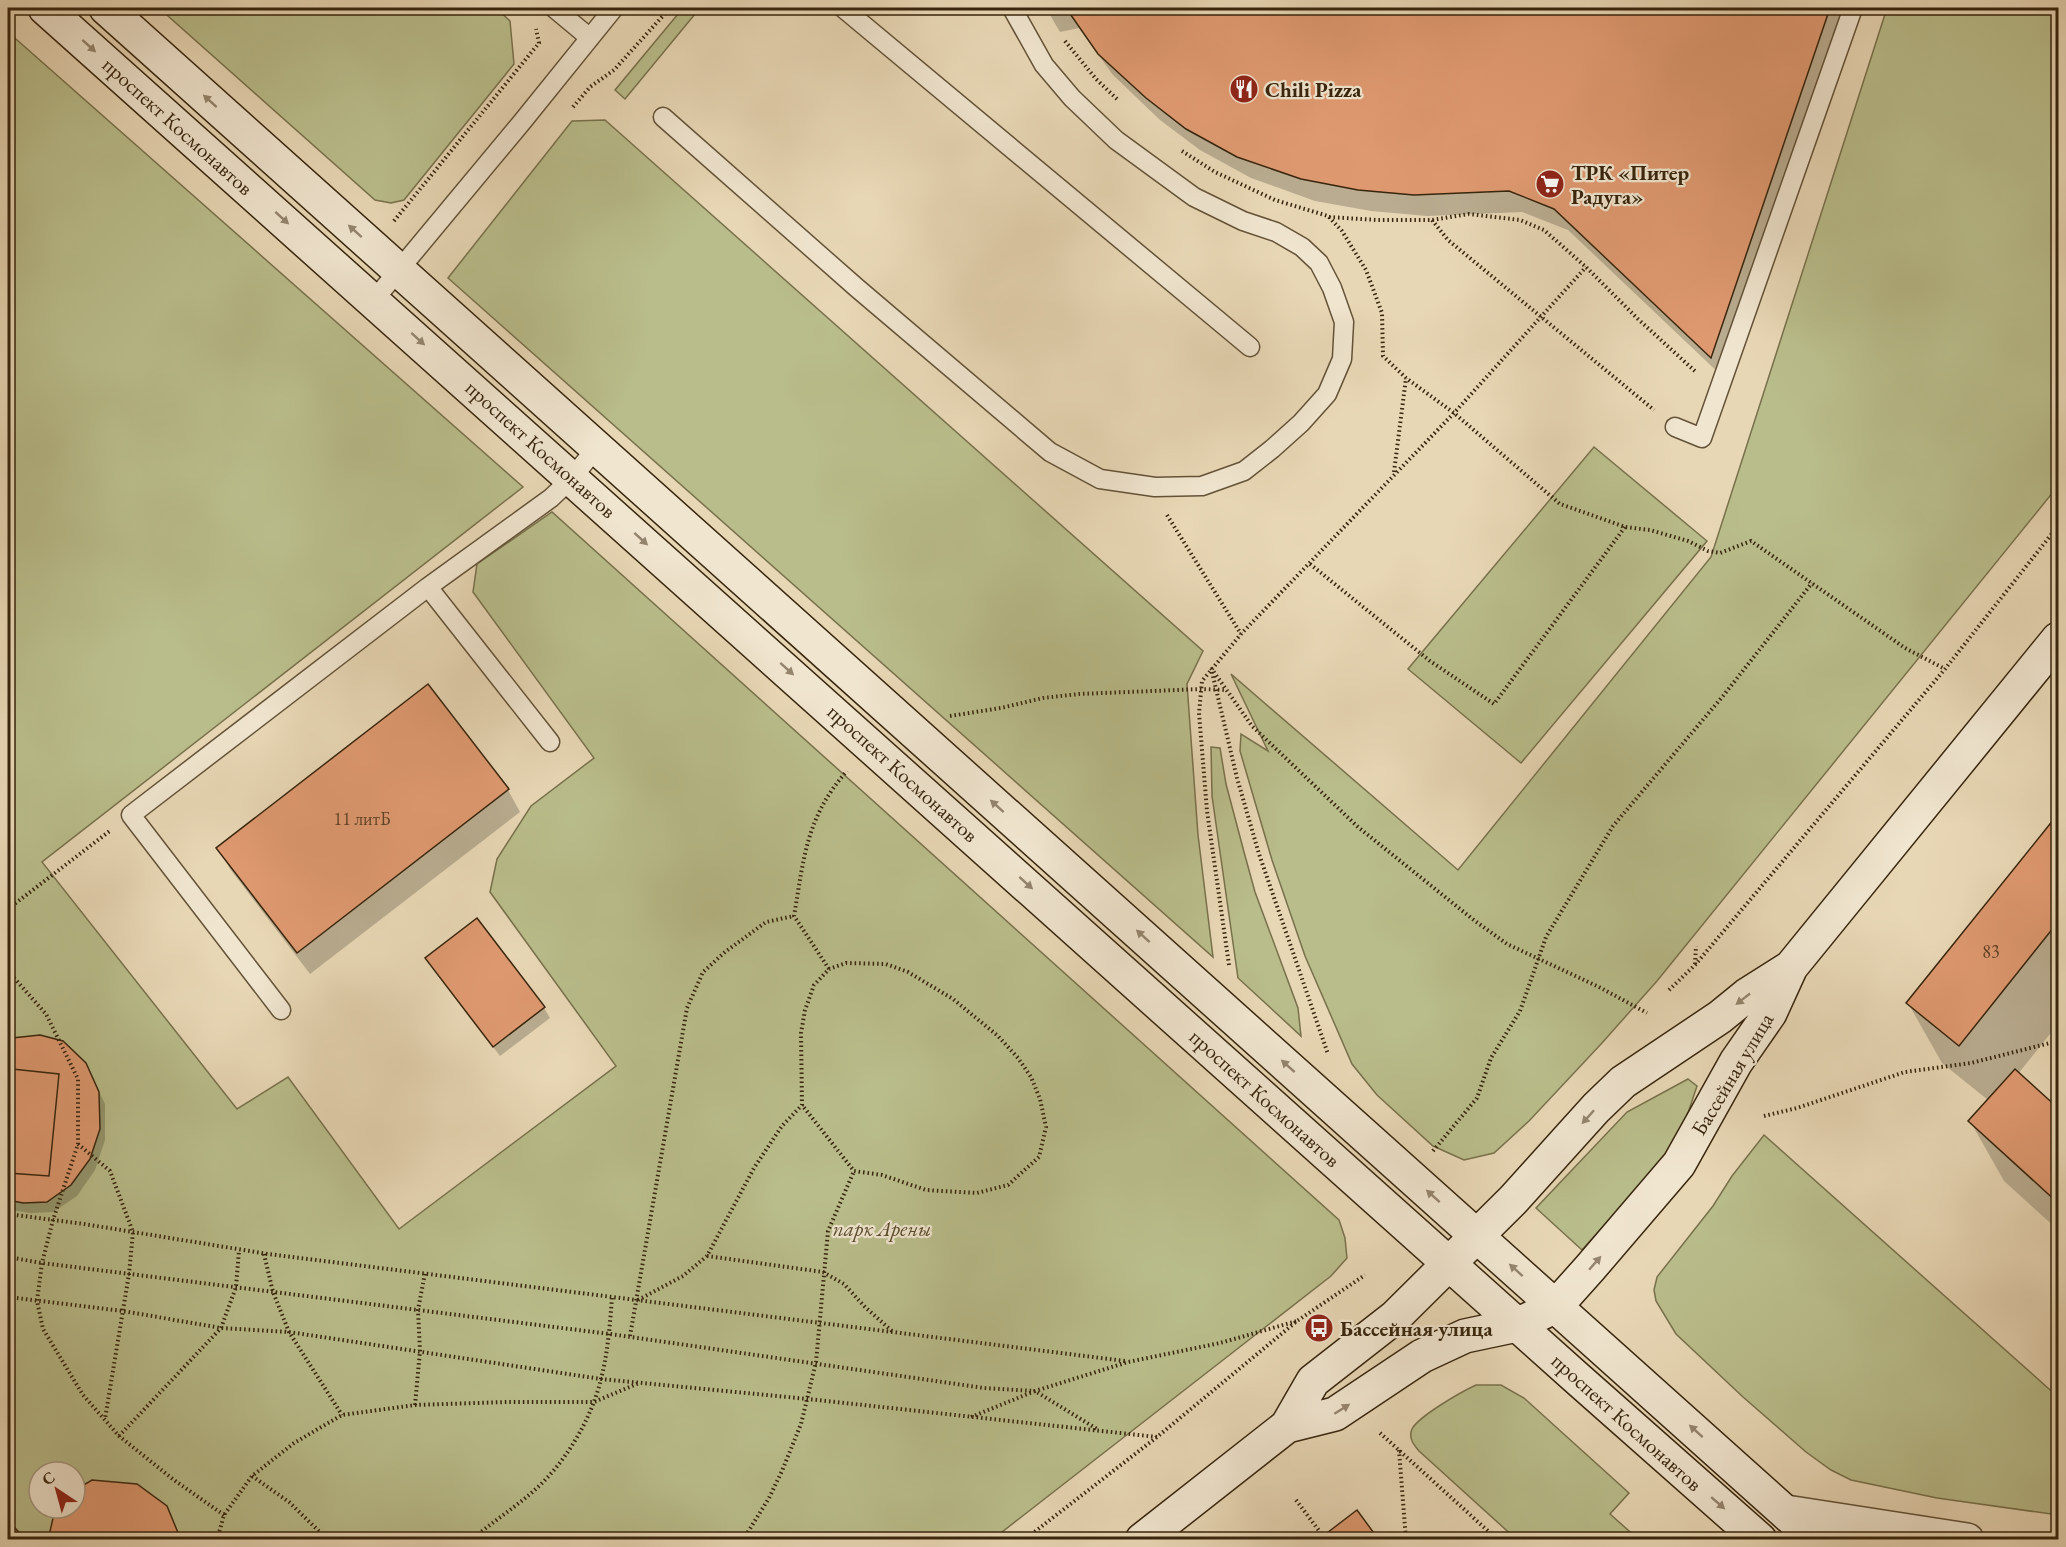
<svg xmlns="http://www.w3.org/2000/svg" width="2066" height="1547" font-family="'EB Garamond',serif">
  <rect width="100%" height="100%" fill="#e8d7b5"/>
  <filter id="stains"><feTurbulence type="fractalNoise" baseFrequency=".00333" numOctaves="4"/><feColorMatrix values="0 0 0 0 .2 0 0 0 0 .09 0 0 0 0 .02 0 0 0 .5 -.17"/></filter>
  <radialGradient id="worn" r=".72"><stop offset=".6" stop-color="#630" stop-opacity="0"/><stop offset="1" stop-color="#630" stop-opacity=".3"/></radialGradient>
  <path fill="#b9bd8b" stroke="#78714c" stroke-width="1.5" fill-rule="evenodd" d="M159 8H496L510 21 514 64 404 200 391 203 375 200Z
    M683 8H700L625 99 615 90Z
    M1887 8H2058V486L1657 981 1602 1043 1529 1121 1494 1153 1464 1160 1433 1146 1377 1095 1352 1064 1305 956 1272 860 1240 751 1241 734 1268 751 1231 674 1458 870 1711 557Z
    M8 32 523 487 42 862 237 1109 288 1077 399 1229 616 1066 490 892 497 859 531 806 594 758 473 592 477 564 552 512 1339 1220 1345 1238 1347 1258 1331 1276 993 1539H8ZM39 1472H75V1508H39Z
    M605 120 1203 651 1187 684 1198 835 1213 957 448 278 572 121Z
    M1594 447 1707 541 1521 763 1408 669Z
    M1211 747 1220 748 1226 784 1244 852 1255 892 1298 1008 1301 1036 1238 978 1212 796Z
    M1688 1079 1697 1086 1681 1134 1673 1149 1582 1250 1536 1208 1627 1112Z
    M1764 1135 2058 1397V1515L1937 1498 1851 1480 1831 1470 1806 1452 1743 1397 1676 1334 1656 1301 1654 1290 1657 1277 1713 1206 1732 1176Z
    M1476 1385H1501L1524 1398 1629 1493 1610 1514 1638 1539H1516L1419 1451C1414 1445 1408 1438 1412 1429 1419 1416 1461 1392 1476 1385Z"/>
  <path fill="#0003" d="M1046 8H1849L1724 378 1568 230 1522 212 1427 216 1371 211 1315 201 1251 178 1200 150 1160 120 1113 75 1079 28 1060 32Z
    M428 686 508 790 520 812 310 974 230 869 218 848Z
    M8 791 14 807 8 809Z
    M2058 816V1024L2018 1074 2058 1110V1230L2004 1181 1970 1121 1988 1100 1942 1063 1908 1003Z
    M433 968 544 1008 550 1018 500 1056Z
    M13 1039 91 1075 105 1104V1140L95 1170 77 1196 53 1212 30 1213 12 1210 8 1207V1043Z"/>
  <path fill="#df9970" stroke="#37250d" stroke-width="1.5" d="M1066 8H1830L1711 358 1554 209 1509 191 1414 195 1358 190 1301 179 1237 157 1186 129 1146 98 1098 54Z
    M428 684 509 789 297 953 216 848Z
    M2058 814V922L1959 1046 1906 1003Z
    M477 918 545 1007 493 1047 425 958Z
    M40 1035 63 1041 86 1063 99 1092 100 1129 90 1159 71 1185 47 1202 23 1203 8 1200V1173L49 1176 59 1074 12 1069 8 1111V1041L12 1038Z
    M12 1069 59 1074 49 1176 8 1173V1111Z
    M2015 1069 2058 1108V1203L1968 1121Z
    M92 1480 137 1484 167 1506 181 1540H44L49 1536 53 1518 60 1508H75V1490Z
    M1357 1510 1379 1540H1318L1323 1536Z
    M8 1526 15 1528 26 1540H8Z"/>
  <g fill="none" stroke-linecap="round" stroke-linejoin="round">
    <g stroke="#635237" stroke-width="21">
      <path id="lane" d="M554 8 590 38
        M843 8 1250 347
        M663 117 857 288 1050 452 1100 479 1155 487 1202 486 1244 471 1272 449 1301 423 1327 394 1342 359 1344 322 1332 288 1319 263 1302 247 1276 232 1243 221 1194 197 1116 140 1072 98 1044 65 1012 8
        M374 300 522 122 614 8
        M1675 427 1702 438 1853 8
        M428 587 550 742
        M281 1010 131 815 428 587 551 498 572 478 597 447"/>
    </g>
    <g stroke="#635237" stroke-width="36">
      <path id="street" d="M1786 1512 1967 1540"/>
    </g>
    <g stroke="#37250d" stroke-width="36">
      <path id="secondary" d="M45 8 1579 1380 1760 1540
        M106 8 1816 1540
        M1287 1426 1335 1414 1422 1356 1465 1336 1517 1325 1556 1306 1590 1268 1679 1164 1736 1062 1770 1013 1791 967 2058 639
        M1142 1540 1287 1426 1313 1381 1395 1317 1513 1200 1596 1108 1623 1082 1720 1017 1747 995 1791 967"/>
    </g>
    <path stroke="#37250d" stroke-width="4" stroke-dasharray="1.5 3" stroke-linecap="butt" d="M1065 41 1096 79 1118 100
      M573 107 590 87 614 70 670 8
      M1182 151 1215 172 1275 200 1328 216 1342 231 1366 270 1382 313 1383 356 1406 378 1454 413 1560 504 1625 527 1650 530 1688 541 1708 551 1720 553 1751 541 1905 648 1945 669
      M1329 217 1377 220H1432L1469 214 1520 220 1544 230 1586 267 1638 319 1697 373
      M1432 220 1448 240 1654 410
      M394 221 539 43 536 29
      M1394 472 1406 378
      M1167 515 1241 634
      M1310 564 1430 661 1494 704 1625 527
      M1211 668 1252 726 1358 827 1475 921 1507 944 1599 987 1647 1013
      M1212 672 1237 778 1259 854 1328 1054
      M950 716 1001 708 1043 698 1079 694 1201 689 1226 690
      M8 909 111 830
      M1695 964 1696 946
      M1229 965 1207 811 1199 713 1202 681 1241 634 1454 413 1586 267
      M829 969 794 916C804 858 806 817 847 771
      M8 971 46 1014 78 1079V1144L53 1220 42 1263 37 1301 43 1329 83 1395 119 1436 174 1480 224 1515
      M1669 990 1695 965 1945 669 2058 526
      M1764 1116 1797 1108 1905 1072 1971 1063 2058 1041
      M78 1144 110 1171 133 1232 129 1274 105 1419
      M1433 1151 1477 1098 1491 1058 1520 1011 1546 937 1613 826 1723 696 1812 583
      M8 1214 84 1224 268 1254 1125 1361
      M264 1254 273 1292 289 1332 342 1415
      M707 1256 823 1272 844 1284 865 1307 893 1332
      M8 1257 42 1263 610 1334 984 1388 1035 1391 1128 1362 1220 1343 1297 1321
      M8 1297 123 1311 221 1328 289 1332 601 1379 808 1399 1157 1437
      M638 1300 683 1276 707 1256 754 1168 782 1126 802 1105 801 1033 805 1010 814 985 829 969 846 963 886 964 908 972 953 999 998 1036 1018 1058 1031 1077 1040 1099 1046 1127 1039 1157 1008 1185 977 1193 926 1190 882 1175 854 1171 802 1105
      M630 1336 687 1008 703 972 725 952 766 922 794 916
      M415 1405 420 1351 418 1310 425 1273
      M971 1417 1035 1391 1097 1429
      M1380 1433 1498 1540
      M119 1436 221 1328 236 1287 239 1250
      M1399 1450 1406 1540
      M252 1476 289 1502 328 1540
      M1296 1500 1323 1536
      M217 1540 224 1515 252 1476 294 1443 342 1415 415 1405 507 1402H594L639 1383
      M471 1540C490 1524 511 1510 529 1495 563 1467 591 1421 601 1379 608 1352 610 1324 612 1297
      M743 1540 769 1498 782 1471 801 1424 816 1362 828 1231 854 1171
      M1024 1540 1157 1437 1297 1321 1365 1275"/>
    <use href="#lane" stroke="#f0e5cf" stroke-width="18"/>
    <use href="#street" stroke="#f0e5cf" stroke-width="33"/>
    <use href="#secondary" stroke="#f0e5cf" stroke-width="33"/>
  </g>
  <defs><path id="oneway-solid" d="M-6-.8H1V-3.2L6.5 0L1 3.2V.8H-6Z" transform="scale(1.5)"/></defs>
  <g fill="#94856e">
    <use href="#oneway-solid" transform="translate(89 46) rotate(42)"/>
    <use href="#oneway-solid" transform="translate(210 101) rotate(-138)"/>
    <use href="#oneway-solid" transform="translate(282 218) rotate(42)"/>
    <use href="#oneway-solid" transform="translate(355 231) rotate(-138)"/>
    <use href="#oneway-solid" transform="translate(418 339) rotate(42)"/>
    <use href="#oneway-solid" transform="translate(641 539) rotate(42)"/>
    <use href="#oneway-solid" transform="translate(787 669) rotate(42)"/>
    <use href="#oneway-solid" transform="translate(997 806) rotate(-138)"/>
    <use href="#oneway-solid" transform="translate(1026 883) rotate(42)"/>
    <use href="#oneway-solid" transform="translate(1143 936) rotate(-138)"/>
    <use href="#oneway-solid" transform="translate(1743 999) rotate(142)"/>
    <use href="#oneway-solid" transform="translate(1288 1066) rotate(-138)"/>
    <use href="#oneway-solid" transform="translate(1588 1117) rotate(132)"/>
    <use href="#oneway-solid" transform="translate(1433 1196) rotate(-138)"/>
    <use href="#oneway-solid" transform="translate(1595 1263) rotate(-49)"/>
    <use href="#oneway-solid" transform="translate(1516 1270) rotate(-138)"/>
    <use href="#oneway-solid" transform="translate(1342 1409) rotate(-32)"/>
    <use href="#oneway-solid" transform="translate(1696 1431) rotate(-138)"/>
    <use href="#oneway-solid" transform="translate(1718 1503) rotate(41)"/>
  </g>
  <defs>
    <g id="restaurant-disc" transform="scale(1.5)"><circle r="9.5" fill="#8f2418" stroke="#f0e5cf"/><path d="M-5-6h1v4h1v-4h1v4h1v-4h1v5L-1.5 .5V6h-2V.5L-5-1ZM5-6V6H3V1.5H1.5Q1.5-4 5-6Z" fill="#fff"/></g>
    <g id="supermarket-disc" transform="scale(1.5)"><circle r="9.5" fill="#8f2418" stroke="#f0e5cf"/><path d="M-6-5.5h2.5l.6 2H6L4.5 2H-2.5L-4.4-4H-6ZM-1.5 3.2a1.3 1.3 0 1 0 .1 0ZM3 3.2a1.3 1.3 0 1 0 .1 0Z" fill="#fff"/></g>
    <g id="bus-disc" transform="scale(1.5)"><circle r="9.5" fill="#8f2418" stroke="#f0e5cf"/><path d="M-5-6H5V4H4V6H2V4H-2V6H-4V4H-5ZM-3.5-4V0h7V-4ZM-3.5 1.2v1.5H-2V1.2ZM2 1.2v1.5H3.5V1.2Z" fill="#fff"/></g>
  </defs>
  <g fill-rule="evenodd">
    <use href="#restaurant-disc" x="1244" y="89"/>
    <use href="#supermarket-disc" x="1550" y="184"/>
    <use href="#bus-disc" x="1319" y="1328"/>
  </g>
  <g text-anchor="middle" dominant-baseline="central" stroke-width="4.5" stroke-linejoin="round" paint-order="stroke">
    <g font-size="18" fill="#614226">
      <text x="362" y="818">11 литБ</text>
      <text x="1991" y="951">83</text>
    </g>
    <g font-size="21" font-weight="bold" fill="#37250d" stroke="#f0e5cf" text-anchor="start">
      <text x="1265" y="89">Chili Pizza</text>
      <text x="1571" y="172">ТРК «Питер<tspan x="1571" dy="24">Радуга»</tspan></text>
      <text x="1340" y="1328">Бассейная улица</text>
    </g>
    <g font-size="21" fill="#37250d" stroke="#f0e5cf">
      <text transform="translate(178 126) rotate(42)">проспект Космонавтов</text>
      <text transform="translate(541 449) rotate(42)">проспект Космонавтов</text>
      <text transform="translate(903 773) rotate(42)">проспект Космонавтов</text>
      <text transform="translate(1732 1074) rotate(-59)">Бассейная улица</text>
      <text transform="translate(1265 1098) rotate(42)">проспект Космонавтов</text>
      <text transform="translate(1627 1422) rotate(42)">проспект Космонавтов</text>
    </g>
    <g font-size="21" font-style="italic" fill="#584b2c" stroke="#f0e5cf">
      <text x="882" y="1228">парк Арены</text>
    </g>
  </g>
  <rect width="2066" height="1547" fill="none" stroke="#e8d7b5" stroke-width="30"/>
  <rect x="9" y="9" width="2048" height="1529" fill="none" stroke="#37250d" stroke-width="3"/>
  <rect x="15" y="15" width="2036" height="1517" fill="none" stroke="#37250d" stroke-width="1.5"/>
  <g transform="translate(57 1490) rotate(324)"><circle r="28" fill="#f0e5cf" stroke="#a69881" stroke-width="1.5"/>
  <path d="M0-4.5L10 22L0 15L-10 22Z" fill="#8f2418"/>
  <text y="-9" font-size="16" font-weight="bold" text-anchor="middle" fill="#37250d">С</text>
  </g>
  <rect width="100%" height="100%" filter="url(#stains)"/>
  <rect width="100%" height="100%" fill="url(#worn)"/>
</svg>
